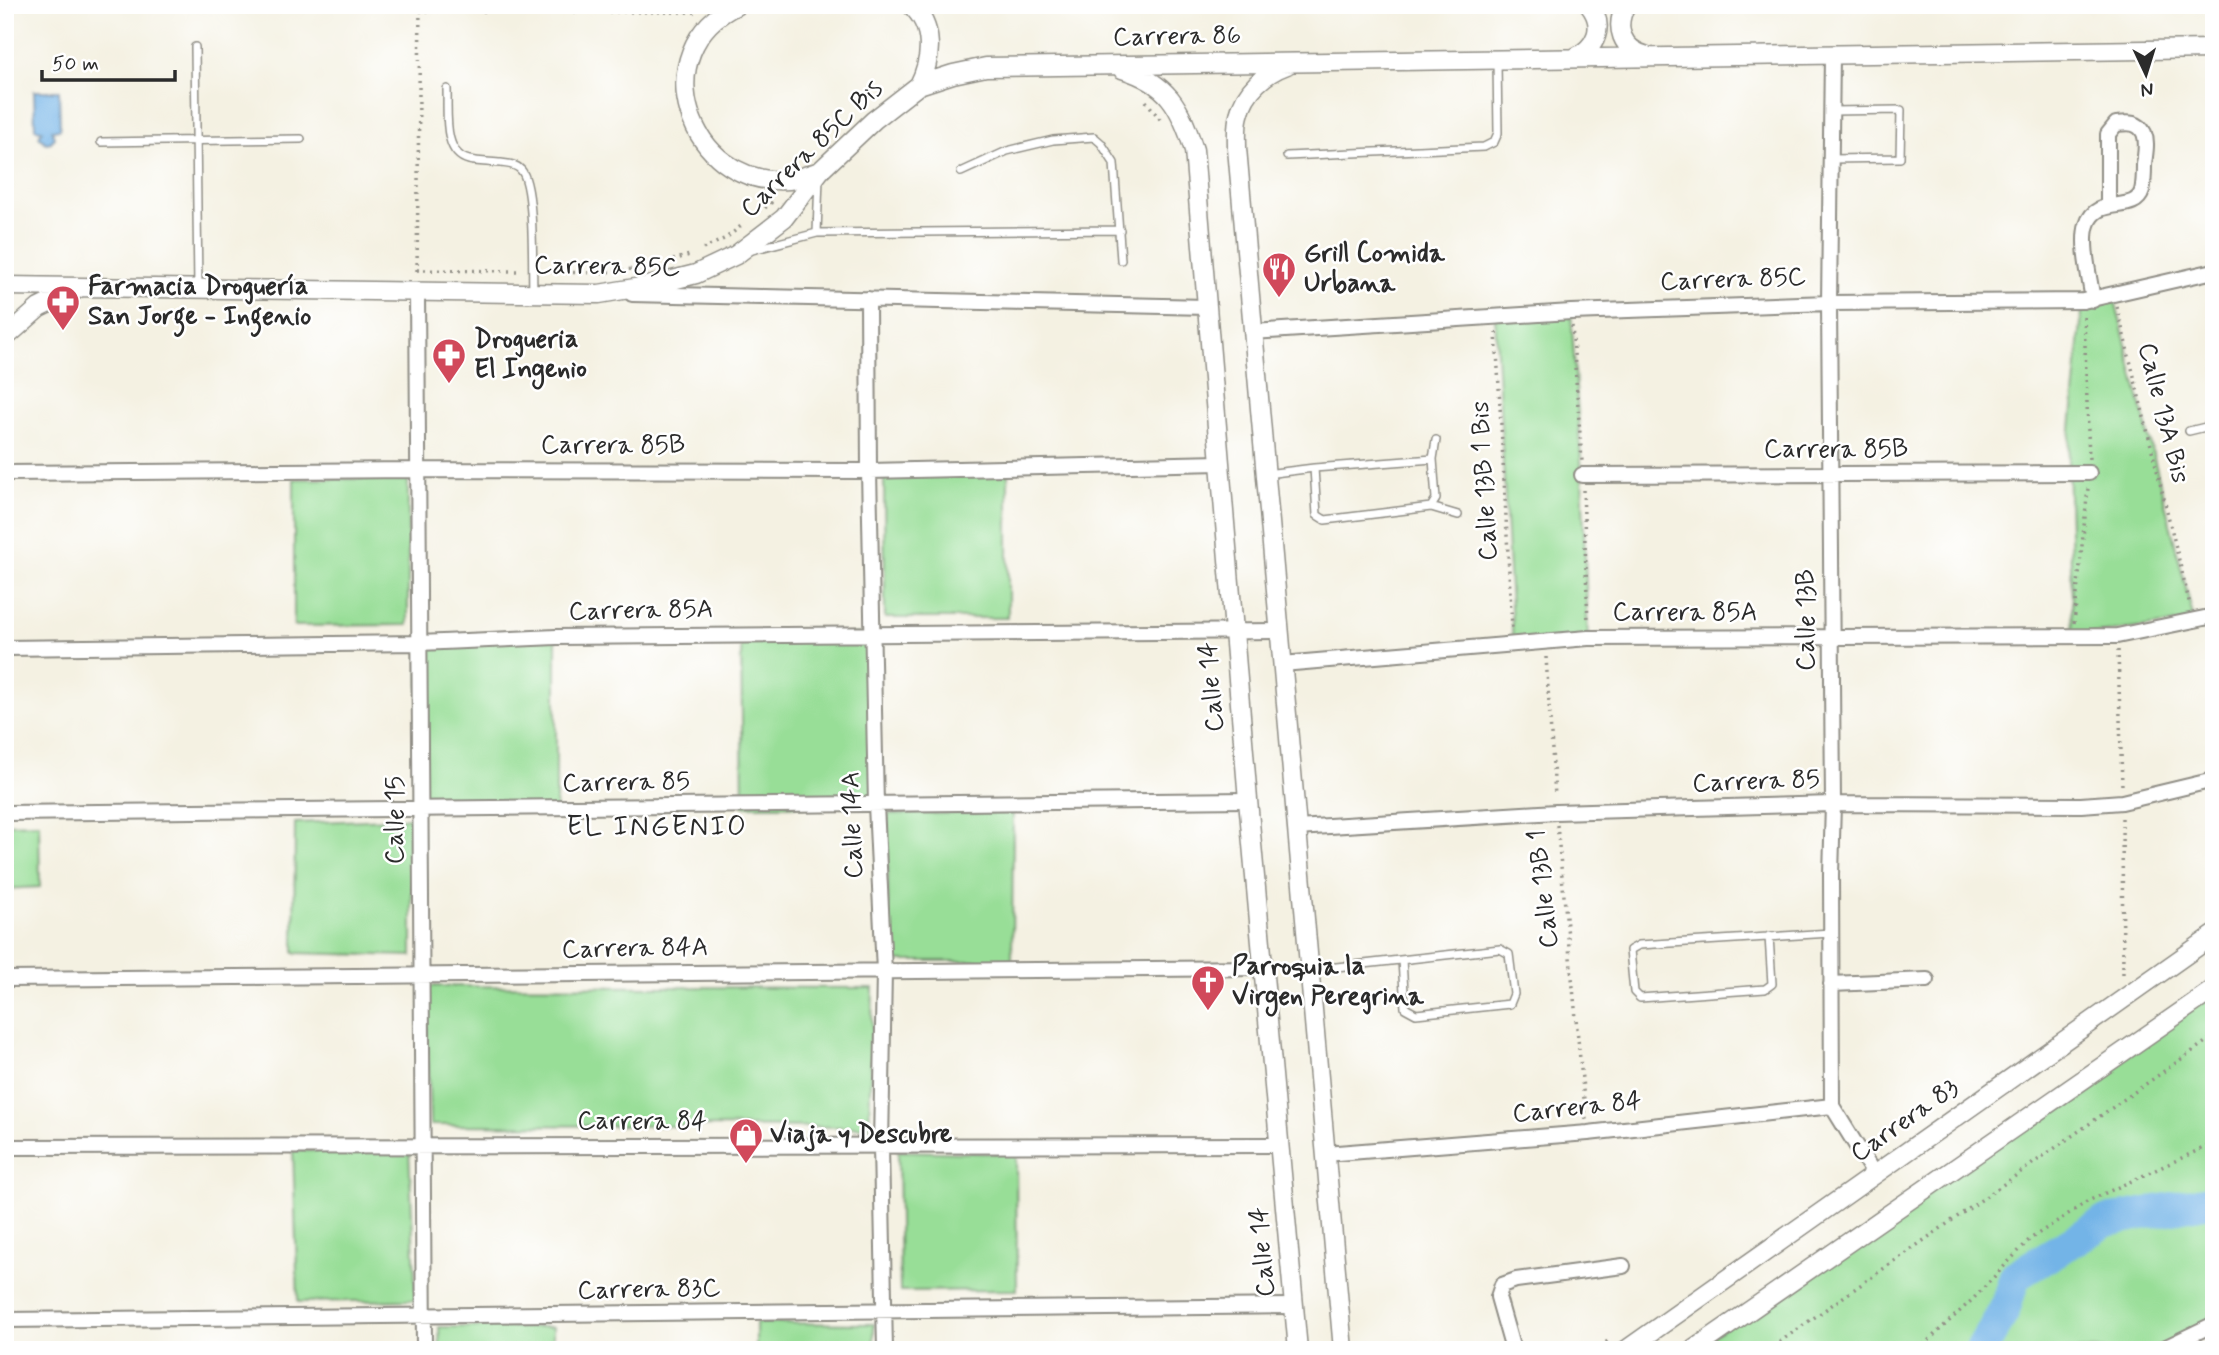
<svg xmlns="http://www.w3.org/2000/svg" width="2219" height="1355" font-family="Mynerve,sans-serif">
  <rect width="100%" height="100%" fill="#fff"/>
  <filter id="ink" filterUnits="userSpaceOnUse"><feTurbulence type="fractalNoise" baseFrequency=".0143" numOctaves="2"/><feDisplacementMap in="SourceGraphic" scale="14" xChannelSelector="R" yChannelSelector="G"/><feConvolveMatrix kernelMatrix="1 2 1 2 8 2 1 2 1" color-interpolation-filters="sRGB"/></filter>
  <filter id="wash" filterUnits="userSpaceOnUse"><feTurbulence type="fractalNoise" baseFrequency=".00686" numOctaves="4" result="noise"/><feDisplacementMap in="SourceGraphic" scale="28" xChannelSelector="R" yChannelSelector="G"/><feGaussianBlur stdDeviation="1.57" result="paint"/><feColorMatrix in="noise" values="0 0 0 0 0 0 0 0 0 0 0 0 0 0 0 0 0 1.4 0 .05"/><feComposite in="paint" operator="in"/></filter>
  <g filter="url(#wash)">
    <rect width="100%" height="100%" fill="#f4f1e2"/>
    <path fill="#98de97" stroke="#628461" stroke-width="2" d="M2114 296 2194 621 2073 636 2068 461 2083 301Z
      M1571 312 1582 475 1588 638 1513 644 1495 316Z
      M884 474H1008V618H885Z
      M294 479H408V625L294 626Z
      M741 634H874L876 805 743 806Z
      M556 637V808H420L419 643Z
      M1013 813 1012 961H888V814Z
      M412 818V956L294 953 295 823Z
      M39 823 40 887 5 889V824Z
      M426 986 873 988 869 1127 430 1125Z
      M2214 989V1324L2160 1350H1693Z
      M409 1150 416 1300 298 1302 293 1151Z
      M898 1151 1016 1154 1017 1290 900 1291Z
      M756 1323 874 1324V1350H756Z
      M439 1327H553V1350H440Z"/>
    <path fill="#73b4e7" stroke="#4f7089" stroke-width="2" d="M34 91H59L60 129 52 130 54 138 51 142 46 143 39 137 42 130 35 129Z"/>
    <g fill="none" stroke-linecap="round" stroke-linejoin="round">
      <path stroke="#73b4e7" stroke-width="32" d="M1981 1350 2004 1311 2015 1276 2106 1221 2214 1200"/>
    </g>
  </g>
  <g filter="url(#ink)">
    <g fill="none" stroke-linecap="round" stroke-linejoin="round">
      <g stroke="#908e86" stroke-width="10">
        <path id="service" d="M195 47 198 288
          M447 89C448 111 442 154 469 160 479 162 491 162 501 163 508 164 516 164 521 170 535 185 532 268 533 292
          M101 142 301 139
          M1287 156 1484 147 1494 142 1498 133 1497 61
          M1831 159 1900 158 1901 110 1832 111
          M961 172 1007 151 1053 140 1094 137 1101 143 1114 163 1121 260
          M817 233 819 178
          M752 250 817 233 1120 230
          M2189 431 2214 425
          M1314 468 1317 515 1325 520 1431 507 1458 515
          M1266 474 1314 468 1433 459
          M1431 507 1436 499 1433 459 1436 440
          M1769 936 1772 984 1765 989 1640 998 1634 992 1630 950 1639 945 1831 933
          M1309 970 1500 949 1509 954 1514 994 1510 1004 1416 1014 1405 1008 1402 960"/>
      </g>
      <g stroke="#908e86" stroke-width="18">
        <path id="minor" d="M1832 54 1829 303 1833 804 1831 875 1832 1106 1874 1174
          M417 291 424 1350
          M632 294 1207 307
          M868 299 869 471 876 805 884 971 881 1146 885 1350
          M2093 300C2090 280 2081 243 2087 225 2096 194 2135 215 2142 191 2144 183 2144 173 2144 165 2145 154 2148 143 2144 133 2138 121 2127 123 2116 124L2108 134V205
          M1252 332 1571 312 1829 303 2083 301 2214 271
          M5 473 418 470 869 471 1221 463
          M1582 475 2089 473
          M5 648 419 643 556 637 1278 631
          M1282 664 1588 638 2117 636 2214 616
          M5 813 1248 800
          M1297 828 1556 812 1833 804 2081 805 2122 802 2214 780
          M5 979 1264 968
          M1831 984 1927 980
          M5 1147 1280 1145
          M1325 1154 1588 1133 1832 1106
          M5 1320 1294 1306
          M1513 1350 1498 1297 1502 1285 1516 1280 1623 1266
          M2160 1350 2214 1324"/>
      </g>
      <g stroke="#908e86" stroke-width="21">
        <path id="tertiary" d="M737 5C644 49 686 188 789 180 799 179 810 174 820 171
          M911 5C935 27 932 59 919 85
          M1626 5C1614 27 1621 49 1647 56
          M1574 58C1596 48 1606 26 1589 5
          M1287 65C1265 73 1245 90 1239 115 1236 125 1237 138 1237 148L1343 1350
          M1122 69C1168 83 1180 106 1194 150L1248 800 1298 1350
          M5 286 599 294 653 285 696 274 736 255 784 218 820 171 874 120 919 85 953 74 986 67 2214 49
          M5 338 39 308 76 290
          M1626 1350 2214 935
          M1693 1350 2214 989"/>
      </g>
      <path stroke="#908e86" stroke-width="3.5" stroke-dasharray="2 5" stroke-linecap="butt" d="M420 11 697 12
        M1146 101 1163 123
        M758 195 771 203 761 211
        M703 249 726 238 741 226
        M673 260 693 254
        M417 270 520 271
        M417 271 420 5
        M545 272 598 273 632 269
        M2117 307 2190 605
        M2084 317 2089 459
        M1572 326 1582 461
        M1496 332 1512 628
        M1583 490 1588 622
        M2074 623 2088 488
        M2118 650 2122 786
        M1546 657 1555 796
        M2122 818 2123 977
        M1557 825 1586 1120
        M1594 1350 1611 1339
        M1768 1350 2214 1036
        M1918 1350 1973 1299 2030 1239 2088 1201 2214 1143"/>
      <use href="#service" stroke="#fff" stroke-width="7"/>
      <use href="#minor" stroke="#fff" stroke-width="14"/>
      <use href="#tertiary" stroke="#fff" stroke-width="18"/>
    </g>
  </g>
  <defs>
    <g id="restaurant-pin" transform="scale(1.75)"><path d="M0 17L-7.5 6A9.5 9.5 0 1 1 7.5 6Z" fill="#d1495b" stroke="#fff"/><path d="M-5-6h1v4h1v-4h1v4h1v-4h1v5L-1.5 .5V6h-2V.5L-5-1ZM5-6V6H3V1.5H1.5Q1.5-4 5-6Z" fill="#fff"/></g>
    <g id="pharmacy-pin" transform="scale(1.75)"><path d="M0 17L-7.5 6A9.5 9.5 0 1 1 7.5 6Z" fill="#d1495b" stroke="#fff"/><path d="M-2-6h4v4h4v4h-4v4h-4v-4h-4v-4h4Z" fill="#fff"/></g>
    <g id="church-pin" transform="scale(1.75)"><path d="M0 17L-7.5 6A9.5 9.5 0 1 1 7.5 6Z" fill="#d1495b" stroke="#fff"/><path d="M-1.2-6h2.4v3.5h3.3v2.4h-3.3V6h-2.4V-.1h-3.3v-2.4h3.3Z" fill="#fff"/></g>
    <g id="shop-pin" transform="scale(1.75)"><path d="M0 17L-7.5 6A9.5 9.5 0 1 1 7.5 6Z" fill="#d1495b" stroke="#fff"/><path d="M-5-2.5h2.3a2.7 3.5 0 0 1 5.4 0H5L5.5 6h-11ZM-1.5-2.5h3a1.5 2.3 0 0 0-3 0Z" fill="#fff"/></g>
  </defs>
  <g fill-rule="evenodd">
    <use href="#restaurant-pin" x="1279" y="269"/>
    <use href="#pharmacy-pin" x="63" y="302"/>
    <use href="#pharmacy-pin" x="449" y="355"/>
    <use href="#church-pin" x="1208" y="982"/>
    <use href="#shop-pin" x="746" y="1135"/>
  </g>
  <g text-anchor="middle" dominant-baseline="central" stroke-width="5" stroke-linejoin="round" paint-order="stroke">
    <g font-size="26" fill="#2b2b2b" stroke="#fff">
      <text transform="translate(1177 37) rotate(-1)">Carrera 86</text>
      <text transform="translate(812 149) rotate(-44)">Carrera 85C Bis</text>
      <text transform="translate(607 267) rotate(1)">Carrera 85C</text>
      <text transform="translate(1733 280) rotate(-2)">Carrera 85C</text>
      <text transform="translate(2163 413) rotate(76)">Calle 13A Bis</text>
      <text x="613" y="446">Carrera 85B</text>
      <text x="1836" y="450">Carrera 85B</text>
      <text transform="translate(1485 481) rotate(-93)">Calle 13B 1 Bis</text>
      <text transform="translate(641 611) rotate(-1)">Carrera 85A</text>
      <text x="1685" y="613">Carrera 85A</text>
      <text transform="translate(1807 620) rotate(-90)">Calle 13B</text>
      <text transform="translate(1212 687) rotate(-95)">Calle 14</text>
      <text transform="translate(1756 782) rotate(-2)">Carrera 85</text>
      <text transform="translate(626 783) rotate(-1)">Carrera 85</text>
      <text transform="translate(396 820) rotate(-90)">Calle 15</text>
      <text transform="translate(853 825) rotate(-92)">Calle 14A</text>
      <text transform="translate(1544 889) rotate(-96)">Calle 13B 1</text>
      <text transform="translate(635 949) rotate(-1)">Carrera 84A</text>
      <text transform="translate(1577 1108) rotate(-6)">Carrera 84</text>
      <text transform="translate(1905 1121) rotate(-35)">Carrera 83</text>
      <text x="642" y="1122">Carrera 84</text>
      <text transform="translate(1263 1252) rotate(-95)">Calle 14</text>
      <text transform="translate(649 1290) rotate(-1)">Carrera 83C</text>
    </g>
    <g font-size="26" font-weight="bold" fill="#2b2b2b" stroke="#fff" text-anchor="start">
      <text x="1304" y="254">Grill Comida<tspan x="1304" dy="30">Urbana</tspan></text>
      <text x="88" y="287">Farmacia Droguería<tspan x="88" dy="30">San Jorge - Ingenio</tspan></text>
      <text x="474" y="340">Drogueria<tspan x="474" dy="30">El Ingenio</tspan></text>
      <text x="1232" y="967">Parroquia la<tspan x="1232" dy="30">Virgen Peregrina</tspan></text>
      <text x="770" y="1135">Viaja y Descubre</text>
    </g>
    <g font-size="28" letter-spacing="2" fill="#2b2b2b" stroke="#fff">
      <text x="657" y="827">EL INGENIO</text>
    </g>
  </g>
  <rect width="2219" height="1355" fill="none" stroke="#fff" stroke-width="28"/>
  <g transform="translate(2146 74) rotate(176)" stroke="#ffffff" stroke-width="5" paint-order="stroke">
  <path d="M0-5L12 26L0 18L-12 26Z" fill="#2b2b2b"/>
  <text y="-10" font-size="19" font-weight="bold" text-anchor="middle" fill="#2b2b2b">N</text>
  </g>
  <path d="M42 70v10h133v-10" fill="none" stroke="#2b2b2b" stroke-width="3.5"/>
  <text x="52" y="70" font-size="21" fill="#2b2b2b" stroke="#ffffff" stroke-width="5" paint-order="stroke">50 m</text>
</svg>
